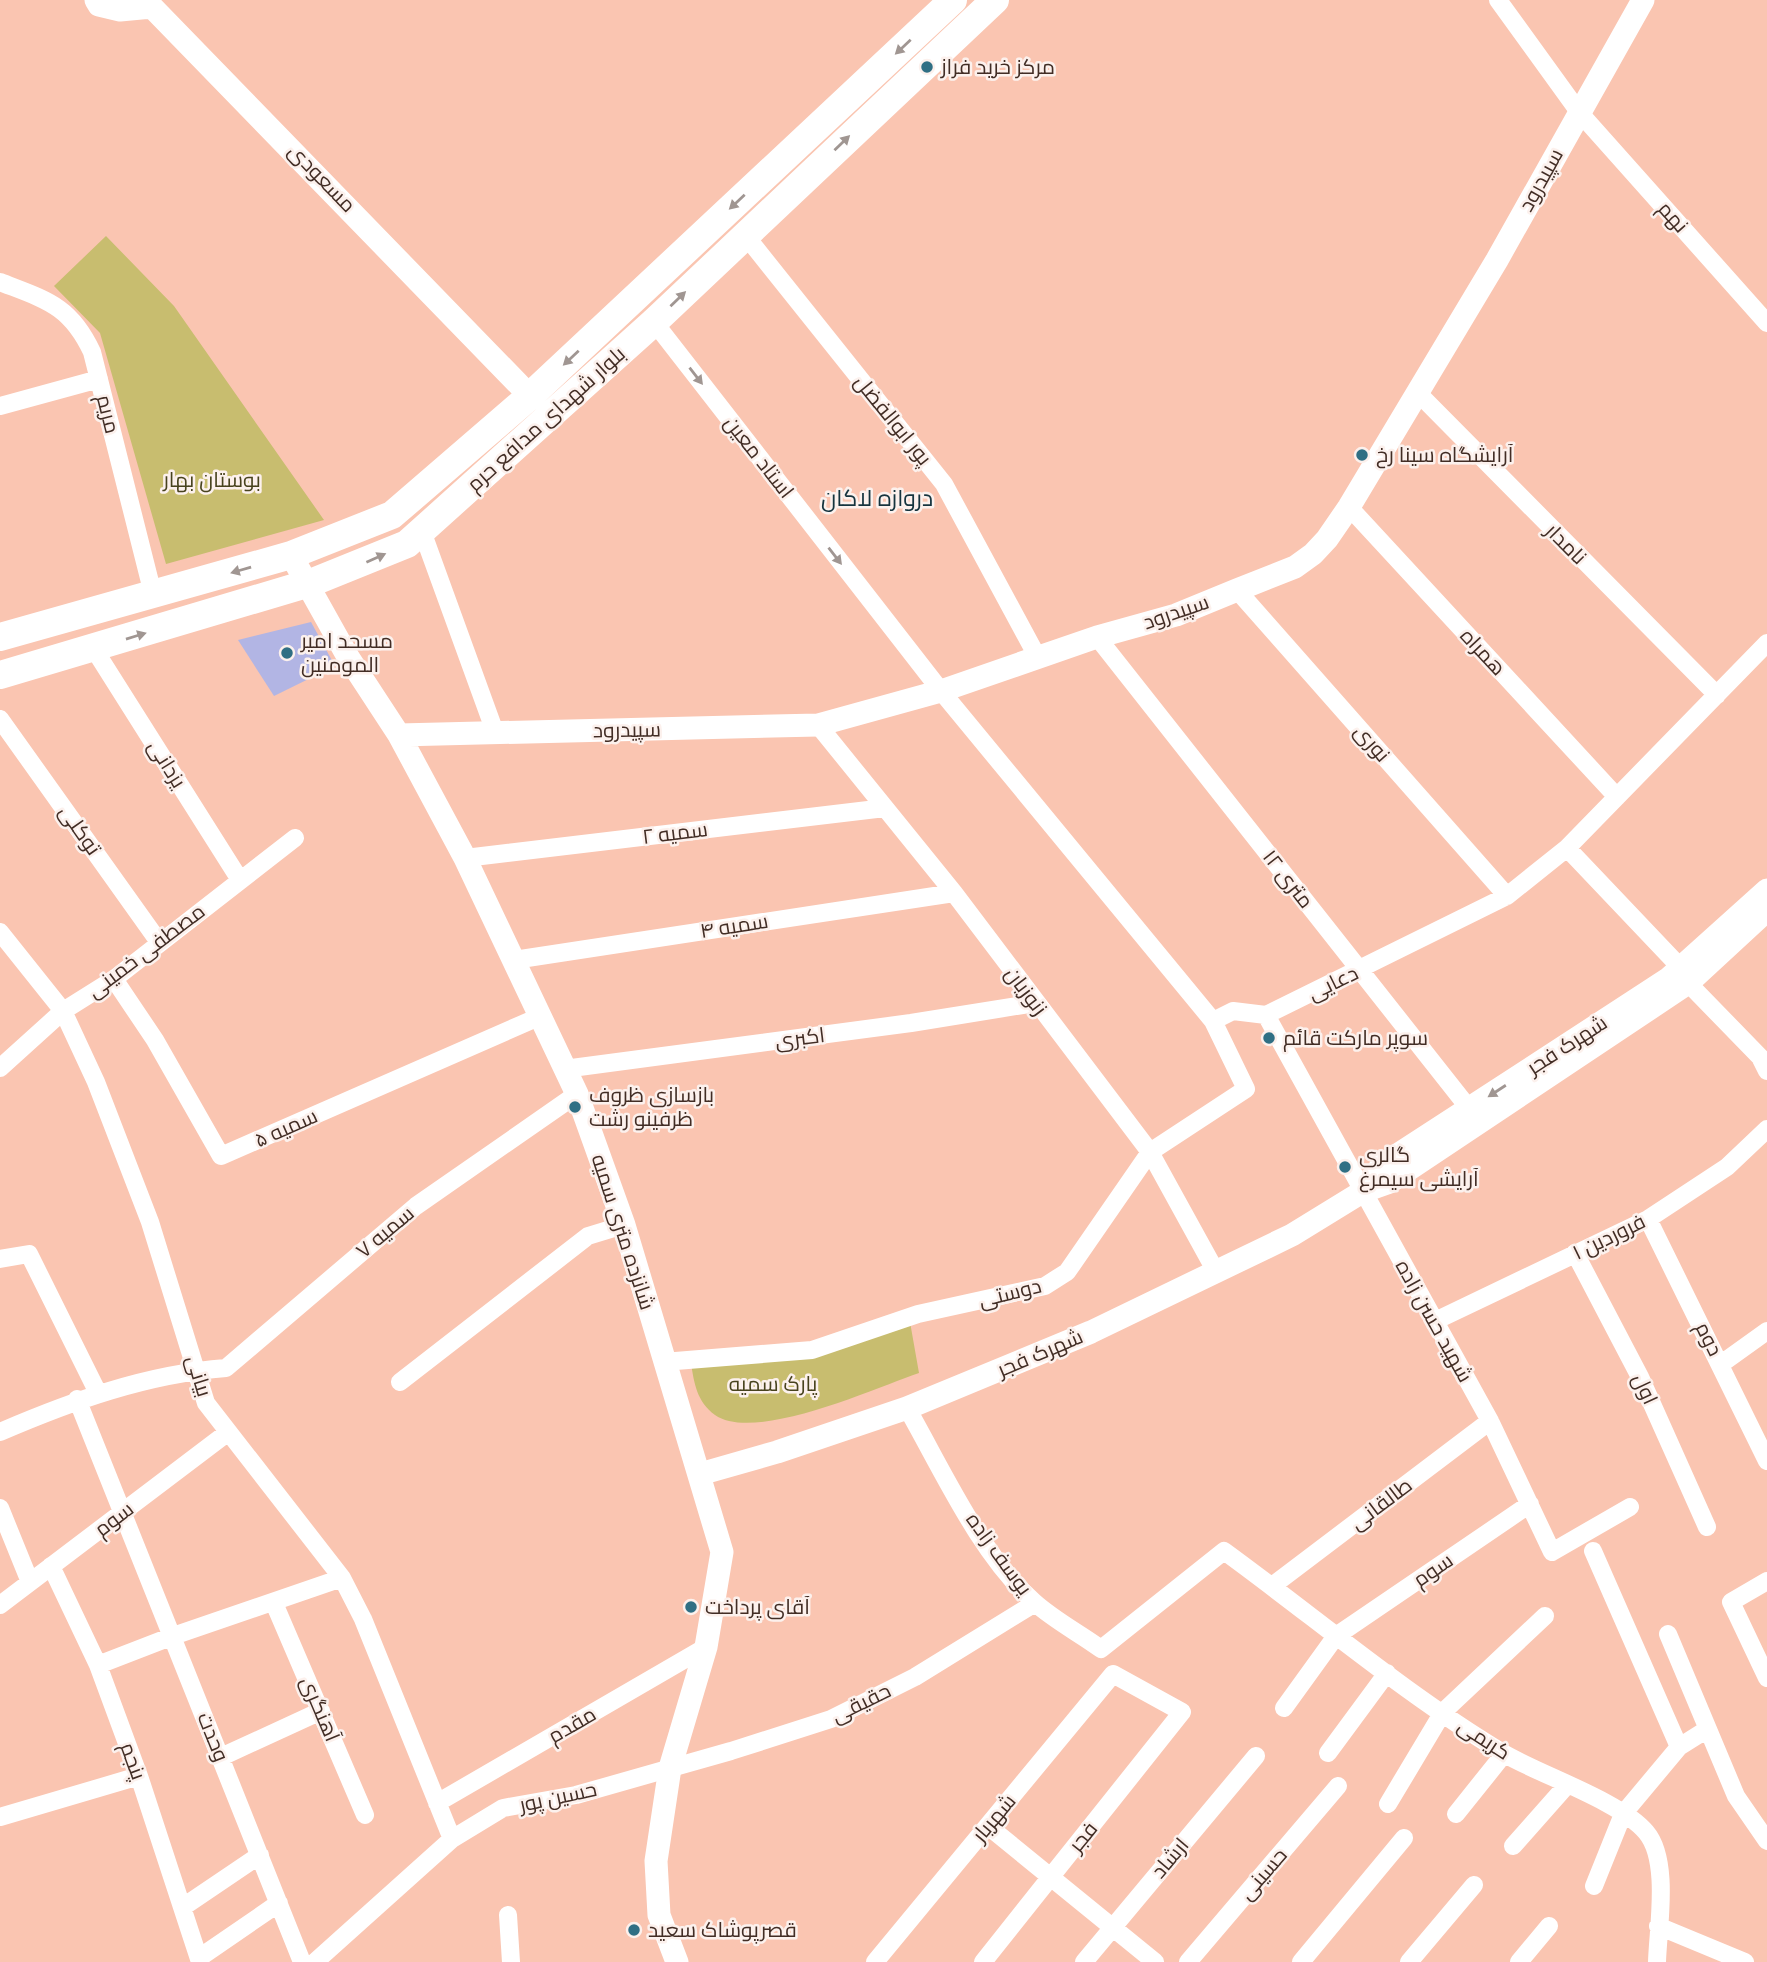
<svg xmlns="http://www.w3.org/2000/svg" width="1767" height="1962" font-family="'Fira Sans Condensed',Cairo,sans-serif">
  <rect width="100%" height="100%" fill="#fac5b1"/>
  <path fill="#c8bd6f" d="M106 236 174 306 324 520 166 564 100 333 54 286Z
    M910 1322 919 1373C875 1388 755 1443 715 1415 697 1402 694 1383 691 1363L827 1341Z"/>
  <path fill="#b2b5e4" d="M311 622 335 666 274 696 238 640Z"/>
  <g fill="none" stroke-linecap="round" stroke-linejoin="round">
    <path stroke="#fff" stroke-width="18" d="M1498 0 1579 112 1767 323
      M745 235 944 484 1038 658
      M0 282C46 300 70 305 92 352L153 594
      M654 322 941 691 1213 1021 1233 1011 1266 1015 1507 896 1567 848 1767 643
      M1417 392 1717 695
      M0 406 99 379
      M1349 507 1617 797
      M422 531 495 732
      M1237 590 1507 896
      M1097 637 1475 1116
      M94 649 240 880
      M0 719 159 942
      M818 725 954 893 1150 1152 1215 1270
      M1567 848 1681 968
      M465 858 885 808
      M0 932 63 1011 96 1082 150 1222 206 1403 342 1578 363 1619 452 1839
      M514 960 954 893
      M114 979 155 1040 221 1156 541 1016
      M1688 983 1760 1057 1767 1071
      M1266 1015 1490 1421 1552 1552 1630 1507
      M0 1068 63 1011 114 979 295 838
      M564 1069 911 1023 1035 1003
      M1648 1219 1767 1461
      M1575 1253 1640 1377 1707 1527
      M0 1259 29 1254 98 1393
      M1435 1321 1648 1219 1727 1167 1767 1129
      M663 1362 812 1350 918 1314 1045 1286 1067 1272 1150 1152 1246 1089 1213 1021
      M1721 1364 1767 1331
      M400 1382 588 1236 624 1225
      M77 1399 302 1962
      M907 1408C943 1471 980 1554 1034 1602 1054 1620 1079 1633 1101 1649L1224 1551C1316 1618 1405 1694 1503 1753 1540 1775 1620 1801 1646 1832 1670 1860 1658 1927 1657 1962
      M0 1432C72 1401 147 1374 226 1368L416 1206 577 1094
      M0 1508 30 1582
      M1593 1551 1679 1747
      M51 1566 98 1665 139 1776 200 1962
      M1767 1581 1731 1602 1767 1678
      M1272 1586 1490 1421
      M274 1603 365 1815
      M0 1605 227 1433
      M1668 1634 1736 1796 1767 1841
      M98 1665 173 1636 342 1578
      M1284 1708 1336 1636 1530 1504
      M1328 1753 1387 1673
      M221 1757 321 1711
      M437 1803 706 1647
      M1388 1804 1443 1712 1545 1616
      M1456 1814 1504 1754
      M0 1817 139 1776
      M988 1826 1155 1962
      M1513 1846 1567 1785
      M1594 1886 1623 1814 1679 1747 1706 1730
      M183 1907 260 1855
      M508 1915 511 1962
      M1658 1926 1745 1962
      M199 1958 279 1903
      M315 1962 452 1839 503 1808 576 1795 731 1751 831 1719 915 1677 1035 1603
      M875 1962 1113 1674 1182 1712 983 1962
      M1084 1962 1256 1756
      M1188 1962 1338 1786
      M1301 1962 1404 1838
      M1409 1962 1474 1885
      M1519 1962 1549 1926"/>
    <path stroke="#fff" stroke-width="23" d="M96 0 99 5 120 10 152 7 530 396
      M291 555 348 657 399 735 465 858 577 1094 624 1225 722 1552 706 1647 670 1768 656 1861 659 1915 677 1962
      M399 735 818 725 941 691 1097 637 1176 615 1237 590 1295 567 1313 554 1327 539 1349 507 1497 260 1643 0
      M1362 1192 1382 1165 1668 979 1767 890
      M700 1474 777 1452 907 1408 1091 1332 1292 1235 1362 1192 1390 1182 1688 983 1767 910"/>
    <path stroke="#fff" stroke-width="28" d="M0 637 291 555 392 515 530 396 953 0
      M0 675 313 582 407 544 654 322 995 0"/>
  </g>
  <defs><path id="oneway-solid" d="M-6-.8H1V-3.2L6.5 0L1 3.2V.8H-6Z" transform="scale(1.75)"/></defs>
  <g fill="#a09692">
    <use href="#oneway-solid" transform="translate(903 47) rotate(137)"/>
    <use href="#oneway-solid" transform="translate(842 143) rotate(-44)"/>
    <use href="#oneway-solid" transform="translate(737 202) rotate(137)"/>
    <use href="#oneway-solid" transform="translate(678 299) rotate(-44)"/>
    <use href="#oneway-solid" transform="translate(571 358) rotate(137)"/>
    <use href="#oneway-solid" transform="translate(696 376) rotate(52)"/>
    <use href="#oneway-solid" transform="translate(835 556) rotate(52)"/>
    <use href="#oneway-solid" transform="translate(376 558) rotate(-24)"/>
    <use href="#oneway-solid" transform="translate(241 570) rotate(164)"/>
    <use href="#oneway-solid" transform="translate(136 636) rotate(-17)"/>
    <use href="#oneway-solid" transform="translate(1497 1091) rotate(147)"/>
  </g>
  <g fill="#306f84" stroke="#fcf1ed" stroke-width="2.5">
    <circle cx="927" cy="67" r="7"/>
    <circle cx="1362" cy="455" r="7"/>
    <circle cx="287" cy="653" r="7"/>
    <circle cx="1269" cy="1038" r="7"/>
    <circle cx="575" cy="1107" r="7"/>
    <circle cx="1345" cy="1167" r="7"/>
    <circle cx="691" cy="1607" r="7"/>
    <circle cx="634" cy="1930" r="7"/>
  </g>
  <g text-anchor="middle" dominant-baseline="central" stroke-width="5" stroke-linejoin="round" paint-order="stroke">
    <g font-size="21" fill="#422d25" stroke="#fcf1ed" text-anchor="start">
      <text x="941" y="67">مرکز خرید فراز</text>
      <text x="1376" y="455">آرایشگاه سینا رخ</text>
      <text x="301" y="641">مسحد امیر<tspan x="301" dy="24">المومنین</tspan></text>
      <text x="1283" y="1038">سوپر مارکت قائم</text>
      <text x="589" y="1095">بازسازی ظروف<tspan x="589" dy="24">ظرفینو رشت</tspan></text>
      <text x="1359" y="1155">گالری<tspan x="1359" dy="24">آرایشی سیمرغ</tspan></text>
      <text x="705" y="1607">آقای پرداخت</text>
      <text x="648" y="1930">قصرپوشاک سعید</text>
    </g>
    <g font-size="21" fill="#422d25" stroke="#fcf1ed">
      <text transform="translate(322 178) rotate(46)">مسعودی</text>
      <text transform="translate(1541 180) rotate(-61)">سپیدرود</text>
      <text transform="translate(1673 217) rotate(48)">نهم</text>
      <text transform="translate(108 414) rotate(76)">مریم</text>
      <text transform="translate(546 419) rotate(-42)">بلوار شهدای مدافع حرم</text>
      <text transform="translate(893 420) rotate(51)">پور ابوالفضل</text>
      <text transform="translate(759 457) rotate(52)">استاد معین</text>
      <text transform="translate(1566 544) rotate(45)">نامدار</text>
      <text transform="translate(1176 612) rotate(-19)">سپیدرود</text>
      <text transform="translate(1483 652) rotate(47)">همراه</text>
      <text transform="translate(627 730) rotate(-1)">سپیدرود</text>
      <text transform="translate(1372 743) rotate(49)">نوری</text>
      <text transform="translate(167 764) rotate(58)">یزدانی</text>
      <text transform="translate(80 830) rotate(55)">توکلی</text>
      <text transform="translate(675 833) rotate(-7)">سمیه ۲</text>
      <text transform="translate(1288 879) rotate(52)">۱۲ متری</text>
      <text transform="translate(734 926) rotate(-9)">سمیه ۴</text>
      <text transform="translate(146 951) rotate(-37)">مصطفی خمینی</text>
      <text transform="translate(1333 983) rotate(-26)">دعایی</text>
      <text transform="translate(1026 991) rotate(53)">زنوزیان</text>
      <text transform="translate(800 1038) rotate(-7)">اکبری</text>
      <text transform="translate(1567 1045) rotate(-33)">شهرک فجر</text>
      <text transform="translate(286 1128) rotate(-24)">سمیه ۵</text>
      <text transform="translate(385 1232) rotate(-40)">سمیه ۷</text>
      <text transform="translate(623 1232) rotate(72)">شانزده متری سمیه</text>
      <text transform="translate(1609 1237) rotate(-26)">فروردین ۱</text>
      <text transform="translate(1010 1293) rotate(-14)">دوستی</text>
      <text transform="translate(1434 1321) rotate(61)">شهید حسن زاده</text>
      <text transform="translate(1709 1339) rotate(64)">دوم</text>
      <text transform="translate(1040 1353) rotate(-23)">شهرک فجر</text>
      <text transform="translate(199 1376) rotate(73)">بیانی</text>
      <text transform="translate(1645 1389) rotate(65)">اول</text>
      <text transform="translate(1381 1504) rotate(-37)">طالقانی</text>
      <text transform="translate(114 1519) rotate(-37)">سوم</text>
      <text transform="translate(999 1554) rotate(54)">یوسف زاده</text>
      <text transform="translate(1433 1570) rotate(-34)">سوم</text>
      <text transform="translate(861 1703) rotate(-26)">حقیقی</text>
      <text transform="translate(320 1709) rotate(67)">آهنگری</text>
      <text transform="translate(572 1725) rotate(-30)">مقدم</text>
      <text transform="translate(213 1737) rotate(68)">وحدت</text>
      <text transform="translate(1484 1739) rotate(33)">کریمی</text>
      <text transform="translate(133 1761) rotate(70)">پنجم</text>
      <text transform="translate(558 1797) rotate(-12)">حسین پور</text>
      <text transform="translate(994 1818) rotate(-50)">شهریار</text>
      <text transform="translate(1083 1837) rotate(-51)">فجر</text>
      <text transform="translate(1170 1858) rotate(-50)">ارشاد</text>
      <text transform="translate(1263 1874) rotate(-49)">حسینی</text>
    </g>
    <g font-size="21" fill="#48431e" stroke="#fcf1ed">
      <text x="212" y="480">بوستان بهار</text>
      <text x="773" y="1384">پارک سمیه</text>
    </g>
    <g font-size="23" fill="#16343e" stroke="#fcf1ed">
      <text x="877" y="498">دروازه لاکان</text>
    </g>
  </g>
</svg>
